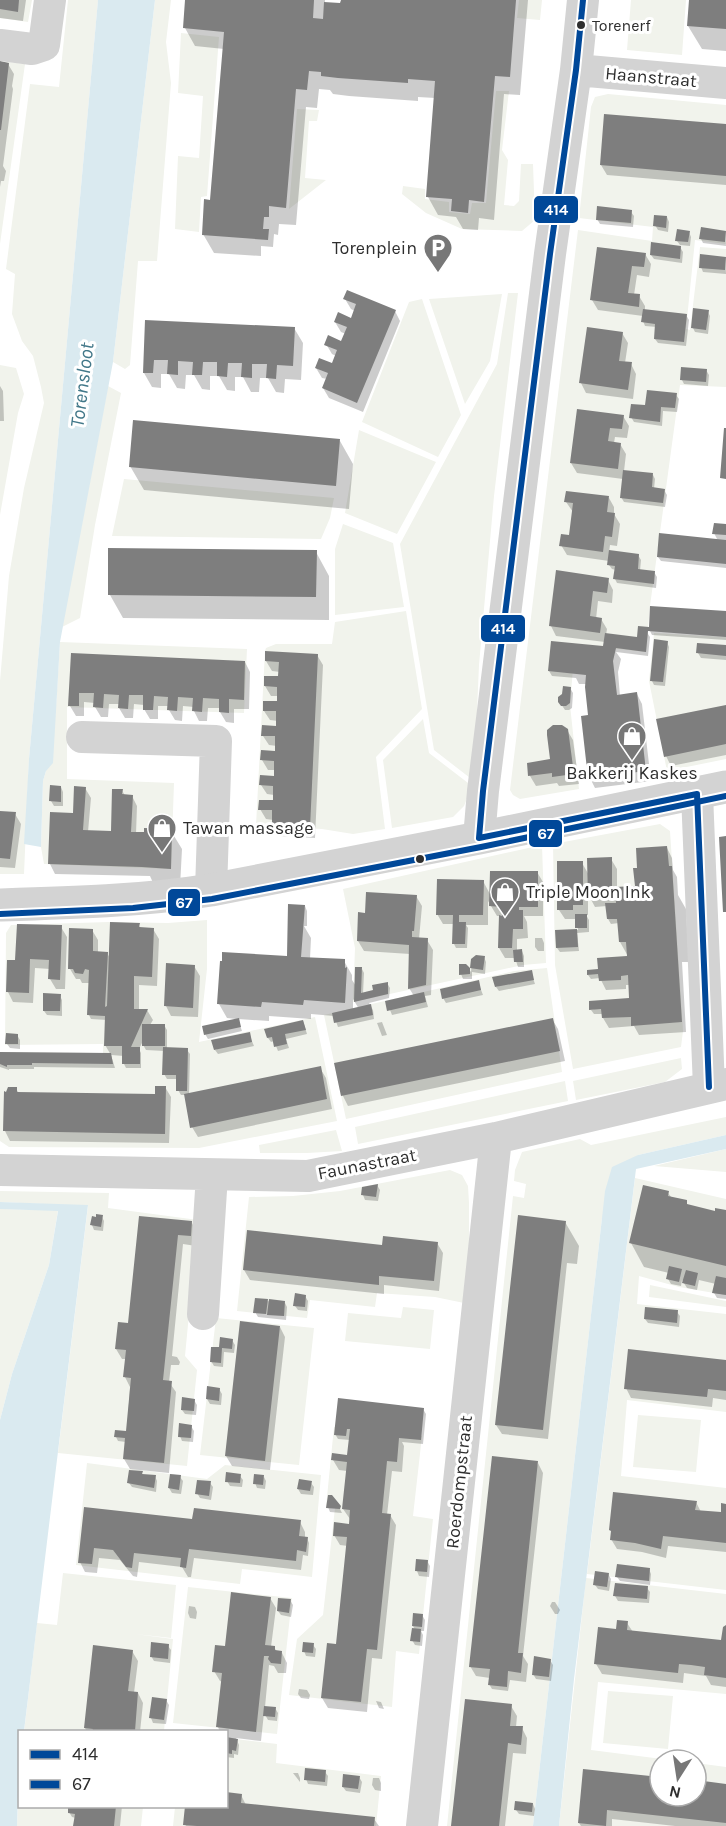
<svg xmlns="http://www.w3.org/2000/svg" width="726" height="1826" font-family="Karla,sans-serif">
  <rect width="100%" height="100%" fill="#fff"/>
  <path fill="#f1f3ec" d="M0 0H32L28 22 0 18Z
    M68 0H98L29 759 24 874H0V681L9 576 24 488 44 403 41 387 33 356 22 341 12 314 15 274 6 269 30 84 59 87Z
    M155 0H171L166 42 171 83 157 261H138L130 365 125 369 113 362Z
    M519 0H542L540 20 517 18Z
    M631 0H686L682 55 627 50Z
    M181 33 219 37 207 196 201 197 199 232 175 229 178 156 199 158 203 96 178 93Z
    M0 61 25 64 0 244Z
    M496 91H509L502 150 508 160 504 205 514 206 519 201 521 164H533L535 220 522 231 462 229 426 213 402 194 403 186 425 189V199L449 202V212L470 214 472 203H486Z
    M608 94 726 105V244L695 240 686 329 690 330 700 247 726 249V387L680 385 650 606 646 652 575 644 570 705 579 789 520 799 513 795 510 790 578 230 652 241 653 227 579 218 591 107 595 97Z
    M297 109 319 110 317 121H309L305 178 326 180 289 209Z
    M508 293H518L494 496 479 665 474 781 434 750 400 544 497 364Z
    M502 294 490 361 465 404 429 299Z
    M422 299 461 415 438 457 362 422 409 302Z
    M0 365 16 368 24 394 18 413 0 515Z
    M108 386 121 393 95 525 80 618 62 627Z
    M359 430 436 462 397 534 345 513Z
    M124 479 334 498 330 518 321 539 112 536Z
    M343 524 393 543 404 607 335 615V549Z
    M406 611 422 709 376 757 385 829 353 834 322 829 256 826 265 651 266 648 276 644H332L335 622Z
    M654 633 726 637V759L667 771 649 681Z
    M60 642 247 649 244 713 67 707V779L174 783 171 869 44 864 41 847 43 781 46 771 56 706Z
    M423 719 429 753 472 786 464 806 453 817 392 828 383 760Z
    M660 824 670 831 683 1031 681 1047 573 1069 555 965 553 844Z
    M542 845 546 963 523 965 353 1002 355 948 343 889Z
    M207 920V969L199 1042 315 1017 337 1121 199 1148 9 1147 0 1141V1052L103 1053V1044L5 1045 6 933 11 925 109 922 168 923Z
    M547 968 562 1072 346 1119 324 1015 514 971Z
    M681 1058 682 1069 665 1082 576 1100 573 1081Z
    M565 1081 568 1101 358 1144 355 1127Z
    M726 1117V1135L638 1155 602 1218 533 1826H447L513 1196 524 1198 526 1184 514 1181 515 1170 522 1152 580 1139 591 1145Z
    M336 1130 342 1151 307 1153H260L259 1145Z
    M726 1149V1172L654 1166Z
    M450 1170 462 1175 468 1186 469 1203V1252L464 1303 435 1297 377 1293 375 1307 310 1300 307 1318 237 1311 249 1197 293 1196 340 1191Z
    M635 1178 726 1199V1295L679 1287 639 1276 637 1304 726 1314V1412L627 1400 621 1476 726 1488V1590L587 1574Z
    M0 1191 109 1193 108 1208 198 1220 185 1356 197 1370 187 1466 58 1453 88 1206 0 1202Z
    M0 1209 58 1210 49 1265 12 1374 0 1420Z
    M650 1285 726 1301V1307L649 1297Z
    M403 1307 434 1310 430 1349 345 1341 348 1313 401 1318Z
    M216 1318 314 1328 299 1465 200 1455Z
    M638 1415 701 1420 696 1472 633 1467Z
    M334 1427 422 1436 413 1516 433 1519 419 1654 396 1651 392 1707 289 1695 297 1639 323 1615 335 1508 326 1507Z
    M87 1463 207 1479 225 1465 321 1475 312 1577 242 1569 240 1584 76 1565Z
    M63 1573 176 1585 171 1638 135 1634 173 1639 164 1731 24 1732 37 1623 57 1625Z
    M586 1578 726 1594V1694L598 1682 591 1750 670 1760H660V1796H696V1763L726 1767V1826H559Z
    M188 1587 292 1598 277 1734 173 1723Z
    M608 1691 673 1696 668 1749 603 1743Z
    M227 1738 277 1744 276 1763 381 1776 376 1826H173L175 1807 226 1806Z
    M19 1778 20 1806 143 1807 141 1826H17Z"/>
  <path fill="#daeaf0" d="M98 0H155L113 362 60 642 53 763 46 771 43 781 41 847 24 844 29 759Z
    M726 1135V1149L636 1169 574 1679 559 1826H533L602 1218 605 1191 612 1167 638 1155Z
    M0 1202 88 1205 24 1731 20 1732 17 1826H0V1420L12 1374 49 1265 58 1211 0 1209Z"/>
  <path fill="#0003" fill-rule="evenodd" d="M0 0H26L23 21 0 18Z
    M187 0H325V3L342 4V0H528L520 95 504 94 494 220 479 218 478 230 463 229 456 217 438 215 428 197 435 98 418 97V101L349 96 333 94 330 90 319 89 317 108 306 107 296 225 279 224 278 235 274 234 273 247 261 246V256L214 253 203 234 212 201 224 49 195 46 185 28Z
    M690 0H726V51L702 49 688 26Z
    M0 63 8 64 14 74 12 86 13 89 3 166 6 171 4 181H1L0 187Z
    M726 126V185L607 175 601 165Z
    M631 212 634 216 633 227 600 224 597 219Z
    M667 217 669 222 668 232 658 230 655 225Z
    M689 232 691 237 690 246 680 245 677 241Z
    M725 232 726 246 703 243 701 239Z
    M680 247 683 252 682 263 654 259 651 255Z
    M645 254 651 264 649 277 637 275 634 295 639 296 645 306V311L686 315 689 320 686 346 658 343 655 339 657 327 645 326 643 321V316L598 310 592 300Z
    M725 258 726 274 703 272 701 267Z
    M345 299 395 311 400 321 363 412 329 398 323 388 327 379 322 378 316 368 332 365 336 356 332 354 326 344 342 343 346 334 341 332 335 322 351 320 355 311 351 309Z
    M708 312 710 316 708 334 695 332 693 328Z
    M146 322 294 328 303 343 301 380 285 379 284 393 276 392 268 378H260L259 392H251L243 377H235V391L227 390 219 376H210V390L202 389 194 375H186L185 389 177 388 169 374H161V388L152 387 144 373Z
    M622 333 628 343 625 363 631 364 636 374 633 399 586 393 581 383Z
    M706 370 709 375 708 386 684 384 682 380Z
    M0 386 3 391 4 421H0Z
    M676 395 679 399 677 412 663 411 662 426 634 422 631 417 647 407Z
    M623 416 629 426 627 438 615 437 614 443 620 444 626 454 624 471 653 475 655 479 654 489 664 490 667 495 665 507 624 502 621 497 623 479 577 473 571 463Z
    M340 441 353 464 349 509 144 490 130 466Z
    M609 498 614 507V514L620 524 617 546 610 545 609 552 638 555 641 560 640 571 654 572 657 577 656 588 617 583 615 579 616 570 612 569 609 565V561L567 555 561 545 570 537 573 512 566 502Z
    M726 525V568L661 561 658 557 718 541 714 533Z
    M316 552 329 576V620L123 618 110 595Z
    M558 572 608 580 613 590 612 603 598 601 596 619H601L607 629 606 635 638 638 639 627 650 629 651 607 726 613V640L652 635 650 631H646L650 637 648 656 616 652 621 659 618 672 620 696 637 694 642 704 651 781 595 788 590 778 583 718 590 717 587 684H579L576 678 552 676 549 671 552 643 606 649 605 642 556 636 551 626Z
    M667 642 669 647 665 686 654 685 652 681Z
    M726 647V660L701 658 698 653Z
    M266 653 317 655 323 665 315 838 279 836 273 826V820L266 819 260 809 274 802V795L267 794 261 785 275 777V770H268L262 760 276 752 277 746 269 745 263 736 277 728 278 721 270 720 264 711 278 703 279 696H271L265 686 280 678V672L272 671 266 661Z
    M72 655 245 662 250 672 249 709H234V723L226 722 220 712V708H208L207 721H199L194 711V707L183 706 182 721 175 720 169 710V706H158V719H150L144 709V705L134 704 133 718H125L119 708 120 704H109L108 717H101L95 707V703L84 702V716H76L70 706Z
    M570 688 573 693 572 708 569 710H565L559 701Z
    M726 707V755L671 766 666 756Z
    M567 730 573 740 579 784 559 786 557 783 536 786 530 776 528 764 552 760Z
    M61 787 63 792V806H54L51 801Z
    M85 788 91 798 88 832 113 833 122 790 125 796H132L137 806 136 834 171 831 182 849 180 887 154 885 150 876 55 874 50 864 75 814Z
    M0 812 15 814 21 824 15 868 0 867Z
    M667 848 672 858 673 870 677 877 678 895 686 909 689 962H682L686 1032 639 1035 634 1026 609 1028 603 1018V1014H594L591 1010 631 999 630 985H626V989L606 990 600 978 591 979 588 975 629 958 620 942 619 923 611 924 608 919 607 906 595 907 588 894V915H586L589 920V932L577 933 579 951 560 952 557 948 556 931 578 930 577 919H565L559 910 582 863 589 875 611 859 617 869V889L637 887 639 869Z
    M537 872 543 882V916H524L527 922 528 938 517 939V951H522L524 956V967H518L515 958H505L499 948 500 916H497L488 901V925H466L468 928 467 948H456L454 944V924H443L437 914 483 881 491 896Z
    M416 896 422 906 419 939 427 940 433 950 431 995 425 996 428 1007 392 1015 387 1002 414 996 409 988 410 954 364 951 358 941 366 914Z
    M305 906 307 911V926H304L311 938 310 959 344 961 352 975V980L356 986 362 969 364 973 363 994 375 991 387 983 390 988 389 998 369 1003 373 1010 374 1019 338 1027 334 1016 311 1014V1019L269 1016V1021L238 1019 242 1031 208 1039 205 1034 236 1019 227 1018 219 1004 288 957ZM353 999 359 1009 353 1010Z
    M139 925 141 929H153L159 939 157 986 139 985V1010H147L153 1020 150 1025H164L167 1030V1049L187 1050 190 1054 189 1095 320 1068 326 1078 332 1109 198 1137 192 1127 185 1095H181L178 1090V1079H167L164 1074V1051L146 1050 142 1043 139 1049 141 1053V1068H126L124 1064V1056L111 1055 115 1068 34 1067V1069H9V1070L0 1067V1053L111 1055 105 1045 107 1020 91 1019 89 1015 90 983H82L80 979H76L70 969 92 930 98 940V953H107L110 958Z
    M61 927 67 937 65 989H56L50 979V969L35 968 33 1003 13 1002 8 992 17 961Z
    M535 938H542L544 943V951H538L535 947Z
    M484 957 486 962 485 974 472 972V979H463L461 974 466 965 471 972 472 960Z
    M194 966 200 976 198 1017 171 1016 166 1006Z
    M531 972 535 984 499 991 496 987Z
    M478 982 483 995 446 1003 443 998Z
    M60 996 62 1000V1016L47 1015 44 1011Z
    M552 1019 558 1029 565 1061 348 1106 343 1096 336 1064Z
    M303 1021 307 1034 286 1039 289 1048 278 1051 274 1041 271 1042 268 1038 266 1030Z
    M382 1022 387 1035 382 1036 377 1023Z
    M249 1034 254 1046 218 1054 215 1050Z
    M17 1035 20 1040V1049L10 1048 7 1044Z
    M165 1087 171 1097 169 1143 10 1141 5 1131 16 1089 19 1093 157 1096Z
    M377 1185 380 1190 378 1201 365 1200 363 1195Z
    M668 1193 672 1198 686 1202 688 1206 716 1213 726 1212V1299L717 1298 714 1293 716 1284 699 1280 697 1290 687 1288 682 1280 681 1286 671 1284 668 1279 669 1273 644 1267 631 1243Z
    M93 1217H102L104 1221 103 1231 94 1230 92 1225Z
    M141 1218 192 1223 197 1233 196 1246 183 1244 172 1356 177 1357 180 1362 179 1365H171L169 1382 176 1392 169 1473 130 1469 124 1459 126 1442 118 1441 116 1437 127 1433 130 1387 125 1377 126 1359H122L116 1349 130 1325Z
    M565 1222 579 1246 577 1264 567 1263 548 1439 502 1434 496 1425Z
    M437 1243 443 1253 439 1291 384 1285V1294L250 1280 244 1270 383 1247Z
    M305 1296 308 1301 307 1311 298 1310 295 1306Z
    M257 1300 285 1303 287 1307 286 1320 258 1317 255 1312Z
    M677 1312 680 1316 679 1327 648 1323 645 1319Z
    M280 1327 285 1337 270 1470 232 1466 226 1456Z
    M232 1340 235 1345 234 1353 224 1352 223 1367 214 1366 211 1361 220 1349Z
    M726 1361V1400L713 1398 712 1407 631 1398 626 1388Z
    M219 1389 222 1394 221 1405 210 1404 207 1399Z
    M194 1400 197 1405 196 1415 185 1414 182 1410Z
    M339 1400 423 1409 426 1414 423 1444 402 1442 404 1446 402 1472 392 1471 387 1515H390L396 1525 382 1659 372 1658 367 1712 328 1708 322 1698 337 1645 348 1546 340 1545 334 1535 350 1525V1519L343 1509 347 1471 339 1470 333 1460 349 1457 350 1440 338 1439 335 1434Z
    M191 1426 194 1431 193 1442 182 1441 180 1436Z
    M538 1463 543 1473 523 1656 528 1664 526 1682 510 1680 508 1691 492 1689 489 1684 490 1678 476 1676 470 1666Z
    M141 1471 143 1475 155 1476 157 1481 156 1492 132 1487 129 1483Z
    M240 1476 243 1480 242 1487 230 1486 227 1481Z
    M180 1477 183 1481 181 1494 172 1493 169 1488Z
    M264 1477 266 1481 265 1489 257 1488 255 1483Z
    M210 1483 213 1487 211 1500 200 1498 197 1493Z
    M311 1483 314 1487 313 1495 301 1494 298 1489Z
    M696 1502 701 1512 722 1514 726 1505V1552L668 1546 666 1558 642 1552 617 1549 611 1539Z
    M328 1507H339L342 1513 330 1512Z
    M86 1508 193 1521 300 1522 305 1532V1538H307L309 1543 308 1556 303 1555 301 1570 194 1558 191 1577H188L182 1567 139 1562 137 1577 133 1576 120 1560 99 1558 97 1573 85 1572 80 1562Z
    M427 1561 430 1566 429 1577 419 1576 417 1571Z
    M649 1569 651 1574 650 1585 620 1581 617 1577Z
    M608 1574 611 1579 609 1591 598 1589 595 1585Z
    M647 1588 650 1592 649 1603 618 1601 615 1596Z
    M270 1598 276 1608 271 1647H274L277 1652 282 1653 287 1663 286 1673H278L274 1666 269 1665 265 1707 275 1708 278 1713 277 1721 268 1720 264 1713 261 1741 236 1738 239 1745 238 1755 234 1754V1758L226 1757V1732H220L218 1727 223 1682 220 1681 214 1671 226 1648Z
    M290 1600 293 1605 291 1617 281 1615 278 1611Z
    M552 1602H555L560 1610 558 1614H555L550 1606Z
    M189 1606 195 1607 197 1612 196 1619 190 1618 188 1613Z
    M422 1615 425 1620 424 1631H421L423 1635 422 1646 415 1645 412 1640 415 1630 413 1626Z
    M627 1623 633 1632 722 1642 726 1627V1687L711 1685 706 1676 698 1675 684 1673 683 1683 602 1674 596 1664 617 1631Z
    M313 1645 316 1649 315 1657 306 1656 304 1651Z
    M168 1646 171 1650 170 1663 154 1661 151 1656Z
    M132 1651 138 1661 134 1693H138L143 1703 140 1732H87L85 1728Z
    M550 1660 553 1665 551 1681 536 1679 533 1674Z
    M299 1689 307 1690 310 1695 309 1699 301 1698 298 1694Z
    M166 1700 169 1705 166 1724 153 1723 151 1718Z
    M376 1701 381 1702 384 1709 379 1708Z
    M511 1706 517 1716 516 1727 522 1728 527 1738 526 1754 513 1753 505 1826H453Z
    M325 1772 328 1776 327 1786 308 1784 306 1779Z
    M293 1773H298L300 1778V1782Z
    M359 1777 362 1782 360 1793 346 1791 343 1787Z
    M373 1778H379L381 1783V1791L375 1790 372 1785Z
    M660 1778V1796H696V1782L726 1785V1826H675L612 1819V1826H581L579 1823Z
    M241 1795 246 1805 374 1819 379 1826H186L185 1824 226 1806Z
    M533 1804 535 1809 534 1816 519 1814 516 1810Z
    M77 1806H122L120 1826H75L76 1818 72 1817 69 1812Z"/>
  <path fill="#7e7e7e" d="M0 0H19L18 12 0 9Z
    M185 0H314L313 18 323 19 324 2 340 3 341 0H516L510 77 495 76 484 202 469 200 468 213 451 211 452 199 426 197 435 81 408 79V83L338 78 321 76V72L309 71 307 90 296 89 286 208 269 206V217H264L263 229H269L268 240 202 235 204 199 210 200 224 32 183 28Z
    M689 0H726V29L687 26Z
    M0 61 9 63 1 130H0Z
    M604 114 726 124V176L600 165Z
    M597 206 632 210 631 223 596 220Z
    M654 215 667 216 666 228 653 226Z
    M701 227 726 231 725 242 699 239Z
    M677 229 690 231 688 242 675 241Z
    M651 242 681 246 680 259 650 255Z
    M597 247 646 253 644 267 632 266 630 280 628 293 640 294 639 307 590 300Z
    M700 254 726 257 725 270 699 268Z
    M347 290 396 310 357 403 322 388 328 373 315 368 319 358 332 363 337 350 324 345 328 335 341 341 347 327 334 322 338 312 351 318 356 304 343 299Z
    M693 308 709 310 706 330 691 328Z
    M643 309 687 314 684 342 654 339 655 324 641 322Z
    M145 320 295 327 293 366 277 365 276 379 266 378 267 364H252V378L241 377 242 363H228L227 377 217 376V362H203L202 375H192L193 362 178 361V375L167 374 168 360H154L153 373H143Z
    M587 327 623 332 619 361 632 362 628 390 579 383Z
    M681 367 707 369 706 382 680 380Z
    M647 390 677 393 675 408 661 407 660 422 629 418 631 404 645 405Z
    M577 409 624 415 622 429 610 428 608 441 621 443 618 469 570 463Z
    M133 420 340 439 336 486 129 467Z
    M724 428H726V479L720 478Z
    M623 470 653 473 652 487 665 489 663 503 620 498Z
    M566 491 609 496 607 512 615 513 612 537 605 536 603 552 559 546 561 534 569 535 573 503 564 502Z
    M714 523 726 524V535L712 534Z
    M659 533 726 540V564L657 557Z
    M108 548 317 550 316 597 108 595Z
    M609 550 639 554 638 569 655 571 654 584 613 579 615 566 607 565Z
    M556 570 609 578 607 593 593 591 590 616 602 618 600 633 549 626Z
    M650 606 726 611V637L648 631 646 652 616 648 613 661 617 695 637 692 646 771 588 778 581 716 588 715 585 687 586 675 548 671 551 641 603 646 605 633 637 637 638 626 649 627Z
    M654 639 668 641 663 682 650 681Z
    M697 643 726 645V656L696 653Z
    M265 651 318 654 310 828 272 827V810H258L259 800H273V786L259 785 260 775 274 776V761L260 760 261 750 275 751V736H261L262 725 276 726V711H263V701H277V687L264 686V676H278L279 662 265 661Z
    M71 653 245 661 244 700 229 699V713L219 712V699L203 698 202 712 192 711 193 698 178 697 177 711 167 710 168 697 154 696 153 710H143V695H129L128 709 118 708 119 695 104 694 103 708 93 707 94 693H79V706H68Z
    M563 686 571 687 570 703 566 706H561L558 702V697L562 694Z
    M726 705V744L664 757 656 719Z
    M553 725H562L568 729 574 774 552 777V773L528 776 527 763 550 759 547 735V730Z
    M50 785 61 786V802L49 801Z
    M74 786 86 787 83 830 111 831 112 789H123L122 794 133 795 131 832H144V828L172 829 171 869 142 867 48 864 50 812 73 813Z
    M0 811 16 812 10 859 0 858Z
    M726 836V912H723L719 837Z
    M667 846 669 866H672L682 1022 631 1026V1017L602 1018 601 1009 589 1010V1001L629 998 628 975 621 976V980L599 981 598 974 587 975V970L598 969 597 958 627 956 626 942H619L617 919H607L605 903H616L615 887 635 886 633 868H637L636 848Z
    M612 857V897H588L587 858Z
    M557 861H583V905H573V910H557Z
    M490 871H538V907H519V910H523V929H513L512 948H498L499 915 502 916 503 907 489 906Z
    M437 879 484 880 483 915H459V922H466L465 944H452L453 915H436Z
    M366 892 417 895 414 931H412V937L428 938 426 985 408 989 409 945 357 941 358 912 365 913Z
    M288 904 305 905 301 957 345 959V968L347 967 345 1003 304 1000 303 1005 262 1002 261 1007 217 1004 220 961H222V952L287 956Z
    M575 914H587V928H575Z
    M110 922 140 923 139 927 154 928 152 977 134 976V1009H148L131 1047H140V1064H122V1046H104L105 1016 87 1015 89 970 85 969 83 974 75 973 73 969H68L69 928 93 929V951L108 952 105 1007 107 1006Z
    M17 924 62 925 60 980 48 979 49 960 30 959 29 993 6 992 7 960H15Z
    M577 929 578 947 556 948 555 930Z
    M522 949 523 962H514L513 950Z
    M476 955 485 956 483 970 470 968V974L459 975V964H466L470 968 471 959Z
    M166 963 195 965 193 1008 164 1006Z
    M355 967H362L361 993 373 990 372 985 388 982V994L354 1002Z
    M532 970 534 980 495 987 492 977Z
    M479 980 481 990 442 999 440 989Z
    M424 992 426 1002 387 1011 385 1001Z
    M43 993 61 994 60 1011H43Z
    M371 1004 373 1015 334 1023 332 1013Z
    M239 1018 241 1027 204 1035 202 1026Z
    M553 1018 560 1051 341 1096 334 1063Z
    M303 1020 306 1030 285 1034 287 1044 274 1047 272 1037 267 1038 264 1029Z
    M142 1024H165V1046H142Z
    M250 1032 252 1042 214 1050 211 1040Z
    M6 1033 18 1034V1044H5Z
    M163 1047 188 1048 187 1091H176V1075H162Z
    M0 1052 111 1053 113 1064 32 1063V1065H7V1067L0 1064Z
    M321 1066 327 1099 190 1128 184 1094Z
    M155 1086H166L165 1134 3 1131 4 1091 6 1092 8 1087H17V1092L155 1094Z
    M378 1184 376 1197 361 1195 362 1187Z
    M643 1185 669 1191 668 1196 687 1200V1204L715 1211V1208L726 1210V1266L629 1243Z
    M96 1214 103 1215 101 1227 90 1225 92 1216 96 1217Z
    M518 1215 566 1221 543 1430 495 1425Z
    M139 1216 192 1221 191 1236 178 1235 163 1380 172 1381 164 1463 123 1459 125 1438 114 1437 115 1430 126 1431 131 1378 123 1377 126 1350 115 1349 118 1322 128 1323Z
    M247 1230 382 1245 383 1236 438 1242 434 1281 379 1276V1285L243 1270Z
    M669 1266 682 1269 679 1282 666 1279Z
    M686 1270 698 1273 695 1286 682 1283Z
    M716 1276 726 1278V1295L712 1293Z
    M295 1293 306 1295 305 1307 293 1306Z
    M255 1298 268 1299 266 1314 253 1313Z
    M269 1299 285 1301 284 1316 267 1315Z
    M645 1307 678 1310 677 1323 644 1319Z
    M240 1321 280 1326 265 1461 225 1456Z
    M220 1337 233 1339 232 1349 222 1348 221 1363 210 1362 211 1347H219Z
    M628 1349 726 1360V1391L708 1389 707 1397 624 1389Z
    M207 1386 220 1388 219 1401 206 1399Z
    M182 1397 195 1399 194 1411 181 1410Z
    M338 1398 424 1408 421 1440 399 1438 397 1462 387 1461 382 1513 391 1514 377 1650 367 1649 361 1702 321 1698 327 1643 336 1644 347 1537 333 1536 334 1522 349 1524 350 1510 342 1509 347 1462 331 1460 332 1453 347 1455 350 1429H347L346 1436 334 1435Z
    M179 1423 192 1425 191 1438 178 1437Z
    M492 1456 538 1461 518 1653H523L521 1673 508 1671 507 1687 488 1685 490 1669 469 1667Z
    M129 1470 143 1471 142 1474 156 1475 154 1488 127 1483Z
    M226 1472 241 1474 240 1483 225 1482Z
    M170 1474 181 1475 179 1490 168 1488Z
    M254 1474 264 1475 263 1485 253 1484Z
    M299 1479 312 1481 310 1491 297 1489Z
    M197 1480 211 1481 209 1496 195 1494Z
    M613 1492 697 1501 695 1510 721 1512V1503L726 1504V1543L663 1536 661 1549 635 1543 610 1540 611 1531 609 1530Z
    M328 1495H332L341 1506 340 1509 326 1508Z
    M84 1507 192 1519 194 1508 301 1520 299 1536 308 1537 306 1552 297 1550 296 1561 189 1549 186 1568 180 1567 181 1558 134 1553 132 1568 126 1567 113 1550 94 1548 92 1564 78 1563Z
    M416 1559 428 1560 427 1572 415 1571Z
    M617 1564 650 1568 649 1581 615 1577Z
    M595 1571 609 1573 607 1587 593 1585Z
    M615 1583 648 1586 647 1599 613 1596Z
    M231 1592 271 1597 265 1645 275 1646V1650L282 1651 281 1664 271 1663 268 1659 269 1656H264L256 1732 216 1727 222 1673 212 1672 215 1645 225 1646Z
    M278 1598 291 1599 289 1613 277 1611Z
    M413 1613 423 1614 422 1627 412 1626Z
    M617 1620 628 1621 627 1630 721 1640 723 1627 726 1625V1678L704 1675 705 1667 691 1665 679 1664 678 1673 594 1664 598 1627 616 1629Z
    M412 1628 421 1629 420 1642 410 1641Z
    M151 1642 169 1644 168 1659 150 1657Z
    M303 1642 314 1643 313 1653 302 1652Z
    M93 1645 133 1650 128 1691 138 1692 135 1731H92L93 1729 84 1728Z
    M534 1656 551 1659 549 1677 532 1675Z
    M152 1697 167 1699 164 1720 149 1718Z
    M465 1699 512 1704 510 1726H523L521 1745 508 1743 499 1826H451Z
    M264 1706 276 1707 275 1717 263 1716Z
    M226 1737 238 1739 236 1751 232 1750V1754L226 1753Z
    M305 1768 326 1770 325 1782 304 1780Z
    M583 1769 660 1777V1796H696V1780L726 1784V1823L607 1810 606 1826 578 1823Z
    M343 1774 360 1776 358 1789 342 1787Z
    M226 1792 242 1794 241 1803 375 1817 374 1826H197L183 1825 185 1806H226Z
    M515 1801 533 1803 532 1812 514 1810Z
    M68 1806H116L114 1826H73L75 1814 68 1813Z"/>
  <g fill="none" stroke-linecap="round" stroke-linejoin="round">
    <path stroke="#d3d3d3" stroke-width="32" d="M0 45 32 49 44 45 50 0
      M576 70 726 83
      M82 737 216 741 211 890
      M697 794 709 1087
      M479 838 483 791 550 254 576 70 583 0
      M0 1170 308 1176 496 1138 726 1084
      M203 1314 212 1175
      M422 1826 496 1138"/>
    <path stroke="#d3d3d3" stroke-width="33" d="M0 905C70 903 142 901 211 890L479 838 726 787"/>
    <g stroke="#fff" stroke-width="10">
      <path id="bus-1" d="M697 794 709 1087
        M479 838 483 791 550 254 576 70 583 0
        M479 838 697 794"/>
    </g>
    <g stroke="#fff" stroke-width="10">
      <path id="bus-2" d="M0 914 133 908 212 899 481 847 726 796"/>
    </g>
    <use href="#bus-1" stroke="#004899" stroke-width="6"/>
    <use href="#bus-2" stroke="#004899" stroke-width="6"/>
  </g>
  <defs>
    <g id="parking-pin" transform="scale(1.5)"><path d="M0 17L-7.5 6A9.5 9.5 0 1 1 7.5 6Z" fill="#777" stroke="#fff"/><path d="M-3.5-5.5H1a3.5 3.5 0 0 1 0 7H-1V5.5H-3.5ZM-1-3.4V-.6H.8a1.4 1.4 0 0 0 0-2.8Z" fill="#fff"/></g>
    <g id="shop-pin" transform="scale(1.5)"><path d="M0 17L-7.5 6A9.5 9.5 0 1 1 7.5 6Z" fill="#777" stroke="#fff"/><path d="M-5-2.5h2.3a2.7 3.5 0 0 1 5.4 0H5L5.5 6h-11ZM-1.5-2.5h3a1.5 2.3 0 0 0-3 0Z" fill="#fff"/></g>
  </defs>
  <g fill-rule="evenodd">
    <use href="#parking-pin" x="438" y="248"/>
    <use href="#shop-pin" x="632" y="736"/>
    <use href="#shop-pin" x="162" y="828"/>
    <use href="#shop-pin" x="505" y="892"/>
  </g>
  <g fill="#2e2e2e" stroke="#fff" stroke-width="2">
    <circle cx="581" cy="25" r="5"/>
    <circle cx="420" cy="859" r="5"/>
  </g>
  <g text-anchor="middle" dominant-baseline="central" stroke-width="6" stroke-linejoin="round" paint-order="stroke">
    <g font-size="16" fill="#2e2e2e" stroke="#fff" text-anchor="start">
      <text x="592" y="25">Torenerf</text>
    </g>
    <g font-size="18" fill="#2e2e2e" stroke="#fff">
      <text transform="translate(651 77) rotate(5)">Haanstraat</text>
      <text transform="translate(367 1164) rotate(-11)">Faunastraat</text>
      <text transform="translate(459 1482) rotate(-84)">Roerdompstraat</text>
    </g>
    <g font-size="18" fill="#2e2e2e" stroke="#fff" text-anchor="start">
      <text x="417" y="248" text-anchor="end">Torenplein</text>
      <text x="632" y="773" text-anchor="middle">Bakkerij Kaskes</text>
      <text x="183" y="828">Tawan massage</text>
      <text x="526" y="892">Triple Moon Ink</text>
    </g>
    <g font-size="20" font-style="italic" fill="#427889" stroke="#fff">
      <text transform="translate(82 385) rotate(-83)">Torensloot</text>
    </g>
  </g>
  <g stroke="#fff" stroke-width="2">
    <rect x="533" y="195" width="46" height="29" rx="6" fill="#004899"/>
    <rect x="480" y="614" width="46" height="29" rx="6" fill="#004899"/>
    <rect x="528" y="819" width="35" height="29" rx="6" fill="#004899"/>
    <rect x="167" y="888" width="34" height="29" rx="6" fill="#004899"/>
  </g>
  <g font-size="16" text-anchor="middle" font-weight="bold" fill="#fff">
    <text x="556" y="215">414</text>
    <text x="503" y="634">414</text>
    <text x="546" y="839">67</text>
    <text x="184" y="908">67</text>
  </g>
  <rect x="18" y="1730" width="210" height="78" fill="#ffffff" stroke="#ababab" stroke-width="1.5"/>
  <rect x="30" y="1750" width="30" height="9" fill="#004899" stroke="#ababab" stroke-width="1.5"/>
  <text x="72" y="1760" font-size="18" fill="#2e2e2e">414</text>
  <rect x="30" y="1780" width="30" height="9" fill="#004899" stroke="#ababab" stroke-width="1.5"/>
  <text x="72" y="1790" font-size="18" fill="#2e2e2e">67</text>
  <g transform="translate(678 1778) rotate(192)"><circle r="28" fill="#ffffff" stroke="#ababab" stroke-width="1.5"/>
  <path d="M0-4.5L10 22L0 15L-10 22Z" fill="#777777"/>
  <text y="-9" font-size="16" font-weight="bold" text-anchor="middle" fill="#2e2e2e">N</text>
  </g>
</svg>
